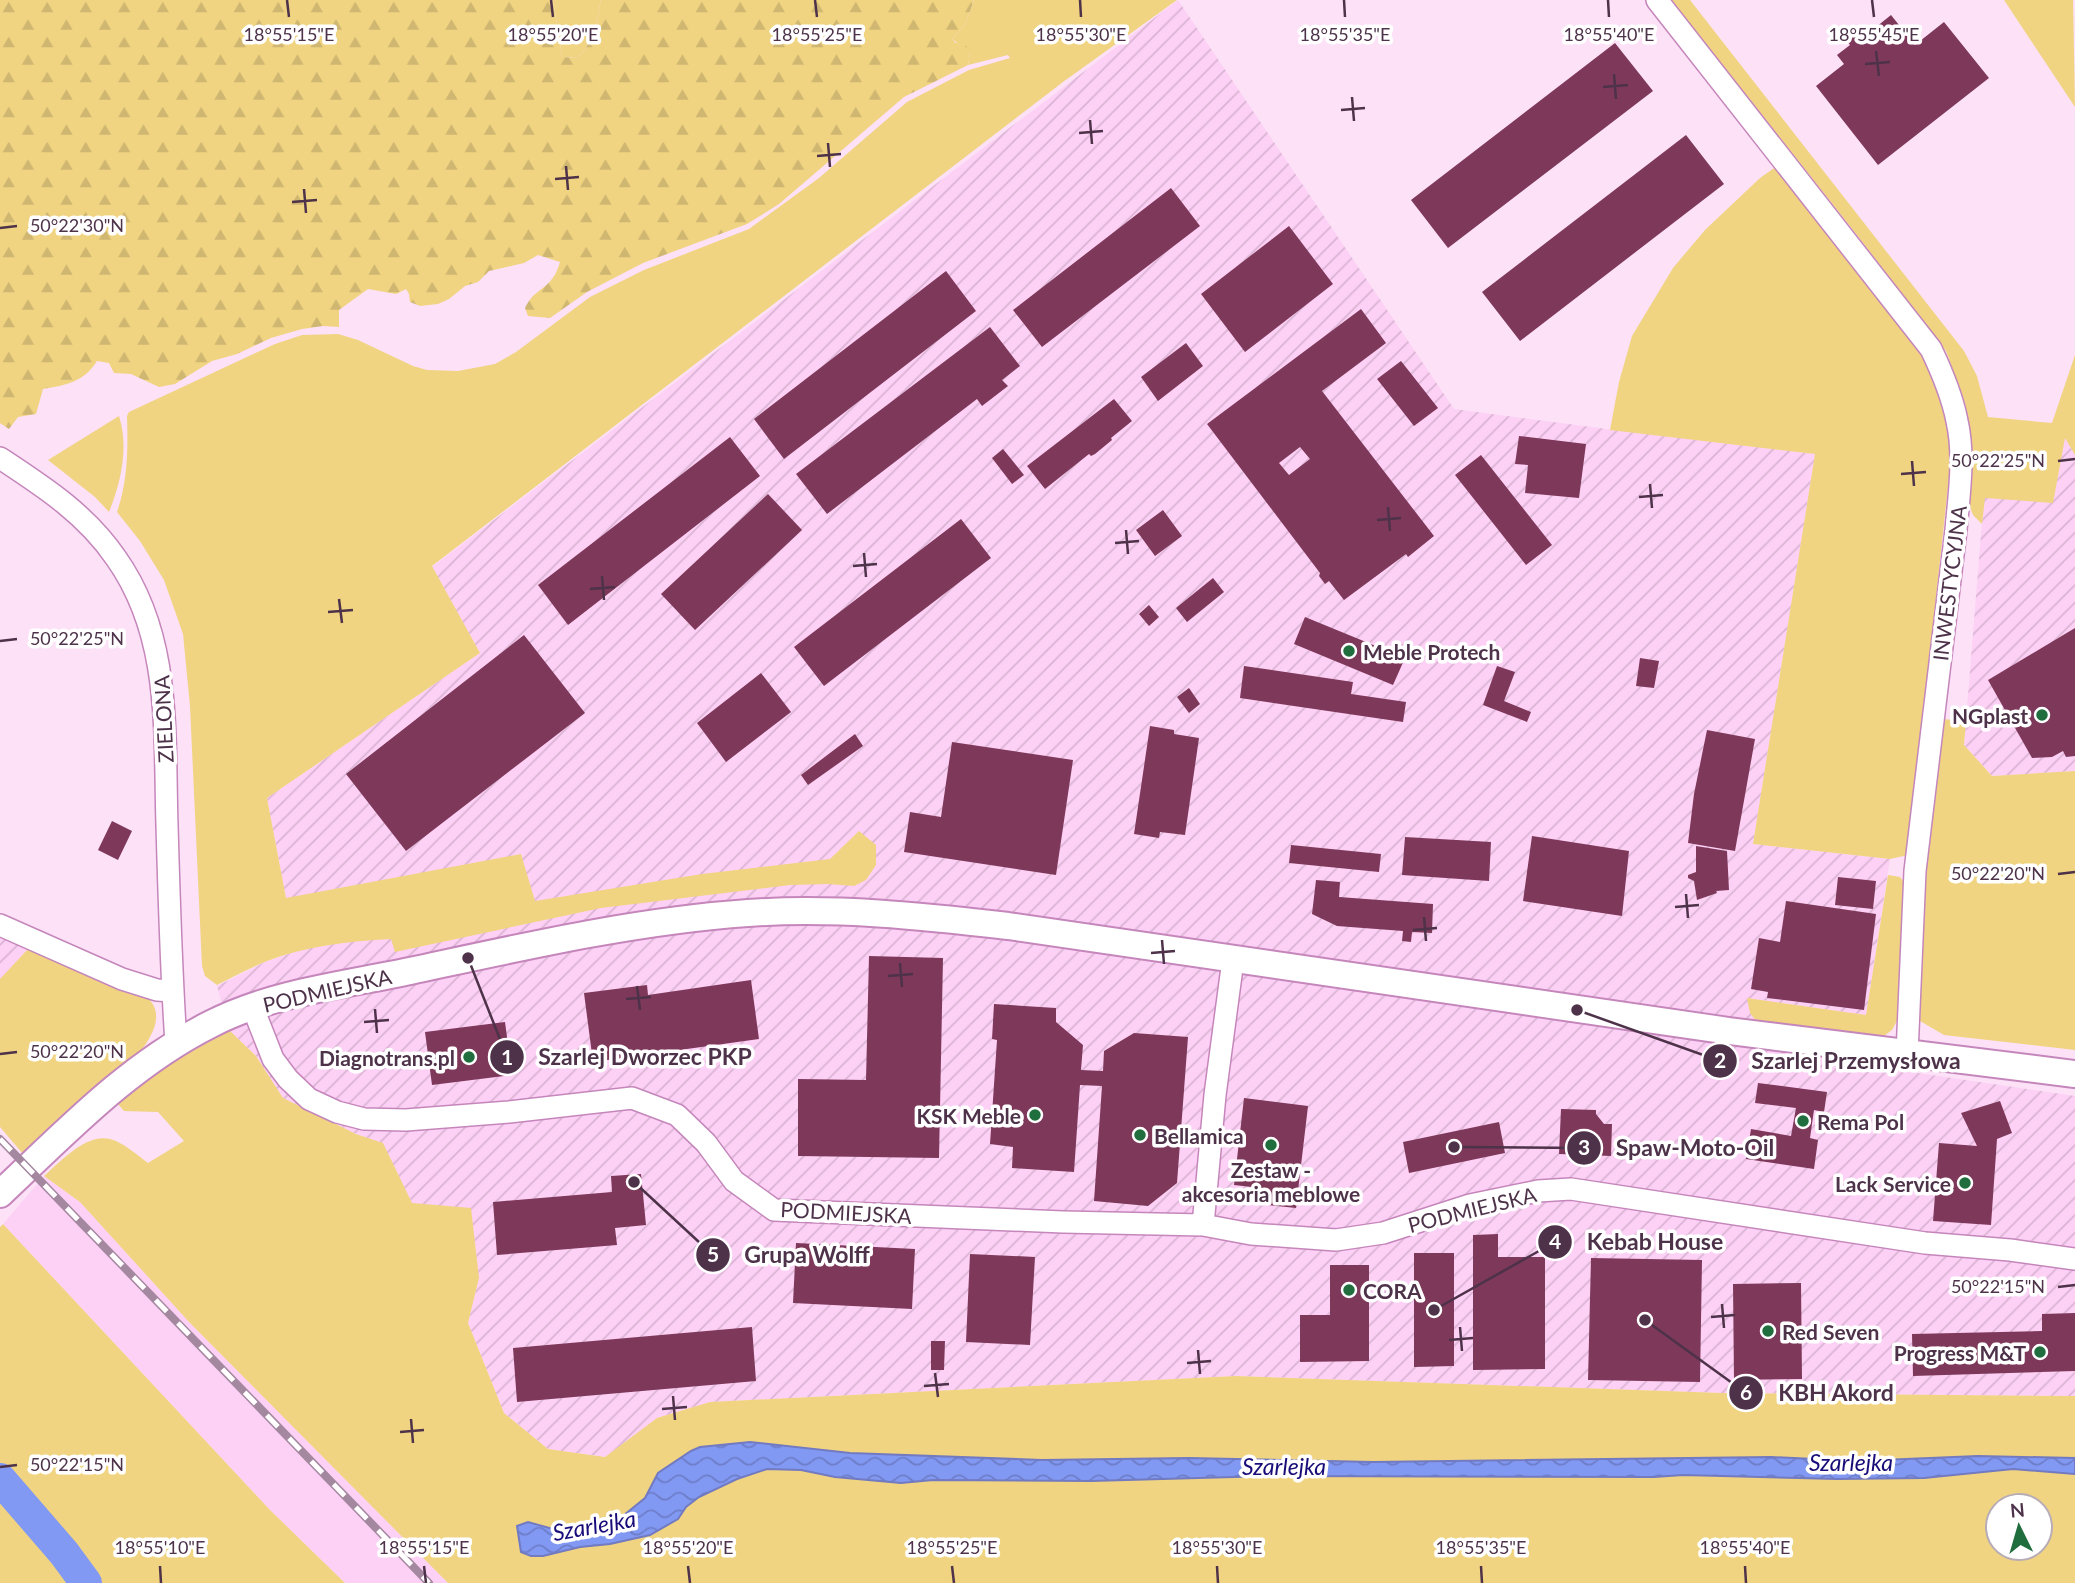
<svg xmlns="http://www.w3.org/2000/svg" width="2075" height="1583" font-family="Lato,sans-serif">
  <defs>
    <pattern id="industrial-furrows" width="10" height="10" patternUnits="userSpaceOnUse" patternTransform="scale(1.75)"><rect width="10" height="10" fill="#fdd1f5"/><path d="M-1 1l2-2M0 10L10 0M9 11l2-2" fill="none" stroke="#dab4d4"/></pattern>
    <pattern id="forest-firs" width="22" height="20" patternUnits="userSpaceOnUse" patternTransform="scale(1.75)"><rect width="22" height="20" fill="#f0d481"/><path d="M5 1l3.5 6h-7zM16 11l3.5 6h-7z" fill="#cfb671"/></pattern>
    <pattern id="water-waves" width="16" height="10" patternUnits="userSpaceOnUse" patternTransform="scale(1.75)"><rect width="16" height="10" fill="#8299f4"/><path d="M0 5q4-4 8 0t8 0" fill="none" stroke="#6d7dc8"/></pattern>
  </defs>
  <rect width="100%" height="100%" fill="#fce1f7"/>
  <path fill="#fdd1f5" d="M44 1176 80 1202 190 1323 448 1583H345L270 1510 3 1224Z"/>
  <path fill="url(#industrial-furrows)" d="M1178 0 1454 409 1630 432 1815 454 1753 844 1890 859 1866 1015 1747 998 1862 1040 1859 1062 1904 1071 2075 1096V1396L1722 1393 1236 1376 710 1402 657 1418 606 1457 548 1449 504 1413 468 1323 479 1278 412 1203 382 1143 356 1134 283 1098 256 1056 229 1030 217 986 265 962 300 950 349 941 391 939 286 898 267 798 480 653 432 567Z
    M2065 437 2075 455V771L1992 776 1964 745 1984 497Z
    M0 936 28 949 0 979Z"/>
  <path fill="#f0d481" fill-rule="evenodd" d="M553 0H601L593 38 578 58 562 57Z
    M974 0H1177L1063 82 432 566 480 653 267 798 286 898 521 854 535 901 702 874 830 859 859 831 876 845V865L866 880 854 886 828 884 790 885 601 908 395 952 391 939C348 941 307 946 267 961 250 968 233 977 217 985L205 976 202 966 190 706 183 634 164 580 140 541 117 512C128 480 128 449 127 416L129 412 275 344 302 335 338 334 358 340 413 366 427 370 458 371 495 364 516 352 590 297 644 270 749 229 819 178 907 102 969 70 1010 58 1008 55 968 65 970 52 952 39 965 25Z
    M1671 0H1690L1964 351 1977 376 1988 417 2052 423 2075 355V455L2065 438 2053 503 1985 498 1982 524 1973 515 1968 502 1971 450 1965 403 1946 351 1860 239Z
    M2004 0H2073L2075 107Z
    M1777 166 1913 337 1935 377 1948 421 1950 468 1909 847 1908 855 1890 859 1753 844 1815 454 1610 430 1619 382 1632 336 1673 268 1705 230 1760 178Z
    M119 416C129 447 121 482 109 512L95 497 48 460Z
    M1942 719 1966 721 1964 745 1992 776 2075 771V1050L1944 1035 1920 1021 1923 885Z
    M1888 875 1900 877 1904 882 1898 1019 1892 1030 1880 1039 1760 1026 1750 1013 1747 998 1866 1015Z
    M28 949 65 962 148 998C165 1015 152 1036 140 1052L23 1154 0 1127V979Z
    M229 1030 256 1056 283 1098 356 1134 383 1143 412 1203 471 1208 479 1278 468 1323 504 1413 548 1449 605 1457 657 1418 710 1402 1236 1376 1722 1393 2075 1396V1458L1978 1456 1857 1461 1771 1457 1373 1462 1189 1458 1042 1460 850 1453 750 1442 706 1446 691 1451 658 1473 645 1498 624 1515 615 1520 570 1528 554 1529 533 1523 543 1556 580 1547 610 1544 650 1535 678 1519 686 1507 699 1497 737 1479 766 1469 801 1470 835 1477 901 1483 933 1480 1091 1481 1270 1476 1654 1477 1683 1475 1837 1479 1924 1478 2013 1469 2075 1474V1583H448L190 1323 80 1202 44 1176C60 1162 86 1133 110 1139 123 1142 137 1155 148 1163L184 1141 158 1112 124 1111 118 1104C148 1071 192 1052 229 1030ZM1998 1506H2040V1548H1998Z
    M3 1224 270 1510 345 1583H0V1227Z"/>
  <path fill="url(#forest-firs)" d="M0 0H553L562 57 578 58 593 38 601 0H974L965 25 952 39 956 43 963 41 970 52 968 65 904 97 779 204 747 224 643 263 587 292 550 318 528 316 525 308C535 286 552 291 560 262L538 255 524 263 489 271 478 282 465 286 449 299 438 304 420 306 410 302 409 294 406 289 396 294 368 289 339 310V327L323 326 302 329 271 338 237 354 212 361 175 384 159 387 131 374 114 373 109 363 97 361C84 382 66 385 43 389L36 414 18 417 9 429 0 423Z"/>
  <path fill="url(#water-waves)" stroke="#727ac1" stroke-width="2" d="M750 1442 850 1453 1042 1460 1189 1458 1373 1462 1771 1457 1857 1461 1978 1456 2075 1458V1474L2013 1469 1924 1478 1837 1479 1683 1475 1654 1477 1270 1476 1091 1481 933 1480 901 1483 835 1477 801 1470 767 1469 737 1479 699 1497 686 1507 678 1519 650 1535 610 1544 580 1547 543 1556H531L521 1552 517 1526 528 1522 553 1529 570 1528 615 1520 624 1515 645 1498 658 1473 691 1451 700 1447Z"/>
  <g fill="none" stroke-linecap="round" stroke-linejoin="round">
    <path stroke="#8299f4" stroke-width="32" d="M0 1479 64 1553 86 1583"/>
  </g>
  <path fill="#7e385a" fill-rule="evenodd" d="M1891 15 1915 45 1944 22 1989 78 1878 165 1816 86 1844 64 1837 55 1850 45 1846 40 1860 29 1865 36Z
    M1615 43 1653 91 1448 248 1411 200Z
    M1686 135 1724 184 1520 341 1482 292Z
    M1171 188 1200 226 1042 347 1013 310Z
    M1289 226 1333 284 1245 352 1201 294Z
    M946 271 976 311 784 459 754 419Z
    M1361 309 1386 343 1322 391 1434 536 1408 557 1406 554 1344 600 1329 581 1325 584 1319 576 1320 573 1207 424ZM1300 447 1310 459 1289 475 1279 463Z
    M990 327 1020 366 1002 380 1008 386 982 406 977 399 827 514 796 474Z
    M1186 343 1203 366 1158 401 1141 377Z
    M1401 361 1438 408 1414 426 1377 379Z
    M1114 399 1132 421 1111 438 1112 440 1095 454 1091 456 1089 454 1045 489 1027 466Z
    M1519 436 1586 444 1579 498 1525 493 1528 465 1515 464Z
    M730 437 760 476 568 625 538 585Z
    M1003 449 1024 475 1012 484 992 458Z
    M1481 455 1552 545 1526 565 1455 475Z
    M768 494 802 530 695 630 661 594Z
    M1163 510 1182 536 1155 556 1136 530Z
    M961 519 991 558 824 686 794 647Z
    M1213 578 1224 592 1187 622 1176 608Z
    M1149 605 1159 617 1149 626 1139 614Z
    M1305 617 1405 658 1393 685 1294 644Z
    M2075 628V756L2066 757 2063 751 2052 757 2032 758 1988 680Z
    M524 635 585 713 406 851 346 774Z
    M1640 658 1659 661 1654 688 1636 686Z
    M1244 666 1353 682 1351 694 1406 702 1403 722 1240 698Z
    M1497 666 1515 672 1504 701 1531 712 1527 722 1483 705Z
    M761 673 791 712 726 762 697 723Z
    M1189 688 1200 704 1189 713 1177 697Z
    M1150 726 1174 730V734L1199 738 1185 835 1160 832 1159 838 1134 834Z
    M1707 730 1755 739 1735 851 1688 843 1694 794Z
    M855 734 863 746 808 785 801 775Z
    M952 742 1073 760 1056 875 904 852 910 812 941 817Z
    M112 821 132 831 118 860 98 850Z
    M1532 836 1629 851 1622 916 1523 901Z
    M1405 837 1491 842 1489 881 1402 875Z
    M1291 845 1381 854 1379 872 1289 863Z
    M1696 846 1727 851 1729 890 1716 891 1717 893 1697 900 1694 881 1688 878V875L1696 872Z
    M1838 877 1876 881 1873 909 1835 905Z
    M1316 880 1340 882 1339 897 1433 904 1432 933 1412 932 1411 942 1402 941 1403 931 1337 926 1312 914Z
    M1786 901 1876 914 1864 1010 1767 998 1768 992 1751 989 1759 938 1780 942Z
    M869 956 943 958 939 1158 798 1156V1079L866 1080Z
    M751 980 759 1039 593 1062 584 993 647 985 648 995Z
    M994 1004 1056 1008V1022L1083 1045 1081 1070 1103 1071 1104 1051 1134 1033 1188 1037 1177 1183 1148 1206 1094 1201 1102 1086 1080 1085 1074 1172 1012 1168 1013 1147 990 1144 997 1040 992 1039Z
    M505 1022 512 1075 432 1085 425 1032Z
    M1758 1083 1827 1092 1824 1112 1814 1110 1810 1138 1818 1140 1814 1169 1746 1159 1751 1129 1791 1136 1796 1108 1755 1103Z
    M1244 1098 1308 1106 1296 1208 1268 1205 1269 1189 1234 1185Z
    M2000 1101 2012 1133 1997 1139 1991 1225 1933 1221 1939 1143 1977 1146 1961 1113Z
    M1561 1109 1596 1110V1114L1604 1124H1612L1611 1156 1559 1154Z
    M1499 1122 1505 1153 1409 1173 1403 1142Z
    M641 1174 646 1225 615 1228 617 1245 497 1255 493 1202 612 1192 611 1176Z
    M1498 1234V1257H1545V1369L1473 1370V1235Z
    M796 1243 915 1249 912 1309 793 1303Z
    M1414 1253H1454V1366L1414 1367Z
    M970 1254 1035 1257 1030 1345 966 1342Z
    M1591 1258 1702 1260 1700 1382 1588 1380Z
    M1330 1265H1369V1361L1300 1362V1315H1330Z
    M1801 1283 1802 1379 1734 1380 1733 1284Z
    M2075 1313V1371L1913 1376 1912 1334 2042 1331V1314Z
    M752 1327 756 1381 517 1402 513 1348Z
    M931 1341H945L944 1370H931Z"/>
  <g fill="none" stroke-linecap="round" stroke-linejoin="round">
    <g stroke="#c586bb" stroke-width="24">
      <path id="minor" d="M1657 0 1931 349C1942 372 1952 395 1957 421 1965 456 1959 495 1956 530L1915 871 1907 1054
        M0 458C44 487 86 514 116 558 172 637 164 733 167 825 169 897 171 970 176 1043
        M0 925 122 979 157 990 172 991
        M253 1008 273 1059 288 1079 309 1099 337 1112 364 1119 406 1120 509 1112 632 1098 677 1115 706 1143 734 1181 774 1210 1063 1222 1203 1225 1251 1234 1336 1240 1383 1233 1470 1205 1538 1191 1571 1189 1925 1243 2010 1250 2075 1259
        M1203 1225 1215 1095 1233 960"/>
    </g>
    <g stroke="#c586bb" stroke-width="30">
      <path id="major" d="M0 1194C66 1132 129 1065 211 1024 271 993 344 985 410 971 522 947 634 921 748 913 835 907 922 916 1008 926L1729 1031 2075 1074"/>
    </g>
    <use href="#minor" stroke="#fff" stroke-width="21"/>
    <use href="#major" stroke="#fff" stroke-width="26"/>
    <g stroke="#a3889f" stroke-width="8">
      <path id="rail" d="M0 1139 429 1583"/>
    </g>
    <use href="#rail" stroke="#fff" stroke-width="5" stroke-dasharray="16" stroke-linecap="butt"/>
  </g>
  <path fill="none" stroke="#4d3249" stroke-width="2.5" d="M287 0 289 17M551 0 553 17M815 0 817 17M1080 0 1081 17M1344 0 1345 17M1608 0 1609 17M1872 0 1874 17M1876 51 1879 76M1865 64 1890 62M1614 74 1616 99M1603 87 1628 85M1352 97 1354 121M1341 110 1365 108M1090 120 1092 144M1079 133 1103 131M828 143 830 167M817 156 841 154M566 166 568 190M555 179 579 177M304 189 306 213M292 202 317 200M0 228 17 226M1912 461 1914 486M2058 461 2075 459M1901 474 1926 472M1650 484 1652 508M1639 497 1663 495M1388 507 1390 531M1377 520 1401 518M1126 530 1128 554M1115 543 1139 541M864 553 866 577M853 566 877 564M602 576 604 600M590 589 615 587M339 599 342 623M328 612 353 610M0 641 17 639M2058 874 2075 872M1686 894 1688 918M1675 907 1699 905M1424 917 1426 941M1413 930 1437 928M1162 940 1164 964M1151 953 1175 951M900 963 902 987M888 976 913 974M637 986 640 1010M626 999 651 997M375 1009 377 1033M364 1022 389 1020M0 1054 17 1052M2058 1287 2075 1285M1722 1304 1724 1328M1711 1317 1735 1315M1460 1327 1462 1351M1449 1340 1473 1338M1198 1350 1200 1374M1187 1363 1211 1361M935 1373 938 1397M924 1386 949 1384M673 1396 675 1420M662 1409 687 1407M411 1419 413 1443M400 1432 424 1430M0 1467 17 1465M160 1566 161 1583M424 1566 426 1583M688 1566 690 1583M952 1566 954 1583M1217 1566 1218 1583M1481 1566 1482 1583M1745 1566 1746 1583"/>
  <g fill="#206d3d" stroke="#fff" stroke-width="2.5">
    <circle cx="1349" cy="651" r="7"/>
    <circle cx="2042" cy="715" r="7"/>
    <circle cx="469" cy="1057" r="7"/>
    <circle cx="1035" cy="1115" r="7"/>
    <circle cx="1803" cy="1121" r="7"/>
    <circle cx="1140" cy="1135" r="7"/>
    <circle cx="1271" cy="1145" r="7"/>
    <circle cx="1965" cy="1183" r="7"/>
    <circle cx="1349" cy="1290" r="7"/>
    <circle cx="1768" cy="1331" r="7"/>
    <circle cx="2040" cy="1352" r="7"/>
  </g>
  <g text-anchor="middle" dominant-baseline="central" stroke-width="7" stroke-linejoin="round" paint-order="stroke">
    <g font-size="21" fill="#4d3249" stroke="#fff">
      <text transform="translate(1949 583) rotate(-83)">INWESTYCYJNA</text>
      <text transform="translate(163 719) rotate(-93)">ZIELONA</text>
      <text transform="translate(327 990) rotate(-13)">PODMIEJSKA</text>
      <text transform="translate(1472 1209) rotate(-14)">PODMIEJSKA</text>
      <text transform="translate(846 1212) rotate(3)">PODMIEJSKA</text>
    </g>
    <g font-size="21" font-weight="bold" fill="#4d3249" stroke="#fff" text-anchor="start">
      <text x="1363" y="651">Meble Protech</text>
      <text x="2028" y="715" text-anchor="end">NGplast</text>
      <text x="455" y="1057" text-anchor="end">Diagnotrans.pl</text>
      <text x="1021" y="1115" text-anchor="end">KSK Meble</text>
      <text x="1817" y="1121">Rema Pol</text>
      <text x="1154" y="1135">Bellamica</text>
      <text x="1271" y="1169" text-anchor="middle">Zestaw -<tspan x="1271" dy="24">akcesoria meblowe</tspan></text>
      <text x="1951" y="1183" text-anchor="end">Lack Service</text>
      <text x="1363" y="1290">CORA</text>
      <text x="1782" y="1331">Red Seven</text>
      <text x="2026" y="1352" text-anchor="end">Progress M&amp;T</text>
    </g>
    <g font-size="23" font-style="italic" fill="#170c78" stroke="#fff">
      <text x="1851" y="1462">Szarlejka</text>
      <text x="1284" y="1466">Szarlejka</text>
      <text transform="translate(594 1525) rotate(-10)">Szarlejka</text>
    </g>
  </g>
  <g font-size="18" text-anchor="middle" fill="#4d3249" stroke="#fff" stroke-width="7" stroke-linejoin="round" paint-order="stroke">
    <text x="289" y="41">18°55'15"E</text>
    <text x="553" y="41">18°55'20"E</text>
    <text x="817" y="41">18°55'25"E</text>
    <text x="1081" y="41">18°55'30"E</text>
    <text x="1345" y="41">18°55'35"E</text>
    <text x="1609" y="41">18°55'40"E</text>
    <text x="1874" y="41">18°55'45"E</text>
    <text x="77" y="232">50°22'30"N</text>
    <text x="1998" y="467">50°22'25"N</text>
    <text x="77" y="645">50°22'25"N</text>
    <text x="1998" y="880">50°22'20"N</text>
    <text x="77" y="1058">50°22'20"N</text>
    <text x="1998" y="1293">50°22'15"N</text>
    <text x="77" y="1471">50°22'15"N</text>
    <text x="160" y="1554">18°55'10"E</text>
    <text x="424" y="1554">18°55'15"E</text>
    <text x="688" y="1554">18°55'20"E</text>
    <text x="952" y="1554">18°55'25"E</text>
    <text x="1217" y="1554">18°55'30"E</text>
    <text x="1481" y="1554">18°55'35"E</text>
    <text x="1745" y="1554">18°55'40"E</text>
  </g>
  <path fill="none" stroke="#4d3249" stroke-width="2.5" d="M468 958L507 1057M1577 1010L1720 1061M1454 1147L1584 1148M1434 1310L1555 1242M634 1182L713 1255M1645 1320L1746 1393"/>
  <g fill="#4d3249" stroke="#fff" stroke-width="2.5">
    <circle cx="468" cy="958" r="7"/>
    <circle cx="1577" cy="1010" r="7"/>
    <circle cx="1454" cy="1147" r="7"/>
    <circle cx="1434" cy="1310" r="7"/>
    <circle cx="634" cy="1182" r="7"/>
    <circle cx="1645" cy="1320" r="7"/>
    <circle cx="507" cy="1057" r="18"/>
    <circle cx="1720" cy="1061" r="18"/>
    <circle cx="1584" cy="1148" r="18"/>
    <circle cx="1555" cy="1242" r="18"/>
    <circle cx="713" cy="1255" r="18"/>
    <circle cx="1746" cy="1393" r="18"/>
  </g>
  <g font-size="21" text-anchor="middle" font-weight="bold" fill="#fff">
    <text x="507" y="1065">1</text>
    <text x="1720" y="1068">2</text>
    <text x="1584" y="1155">3</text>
    <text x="1555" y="1249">4</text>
    <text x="713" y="1262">5</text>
    <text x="1746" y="1400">6</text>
  </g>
  <g font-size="23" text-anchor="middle" font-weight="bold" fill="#4d3249" stroke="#fff" stroke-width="7" stroke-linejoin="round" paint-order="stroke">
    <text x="645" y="1065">Szarlej Dworzec PKP</text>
    <text x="1856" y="1069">Szarlej Przemysłowa</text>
    <text x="1695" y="1156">Spaw-Moto-Oil</text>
    <text x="1655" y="1250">Kebab House</text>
    <text x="807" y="1263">Grupa Wolff</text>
    <text x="1836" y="1401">KBH Akord</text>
  </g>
  <g transform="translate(2019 1527) rotate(355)"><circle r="33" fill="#ffffff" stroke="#b8adb6" stroke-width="2"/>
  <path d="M0-5L12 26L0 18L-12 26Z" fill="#206d3d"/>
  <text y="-10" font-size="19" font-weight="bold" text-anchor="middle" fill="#4d3249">N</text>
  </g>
</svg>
